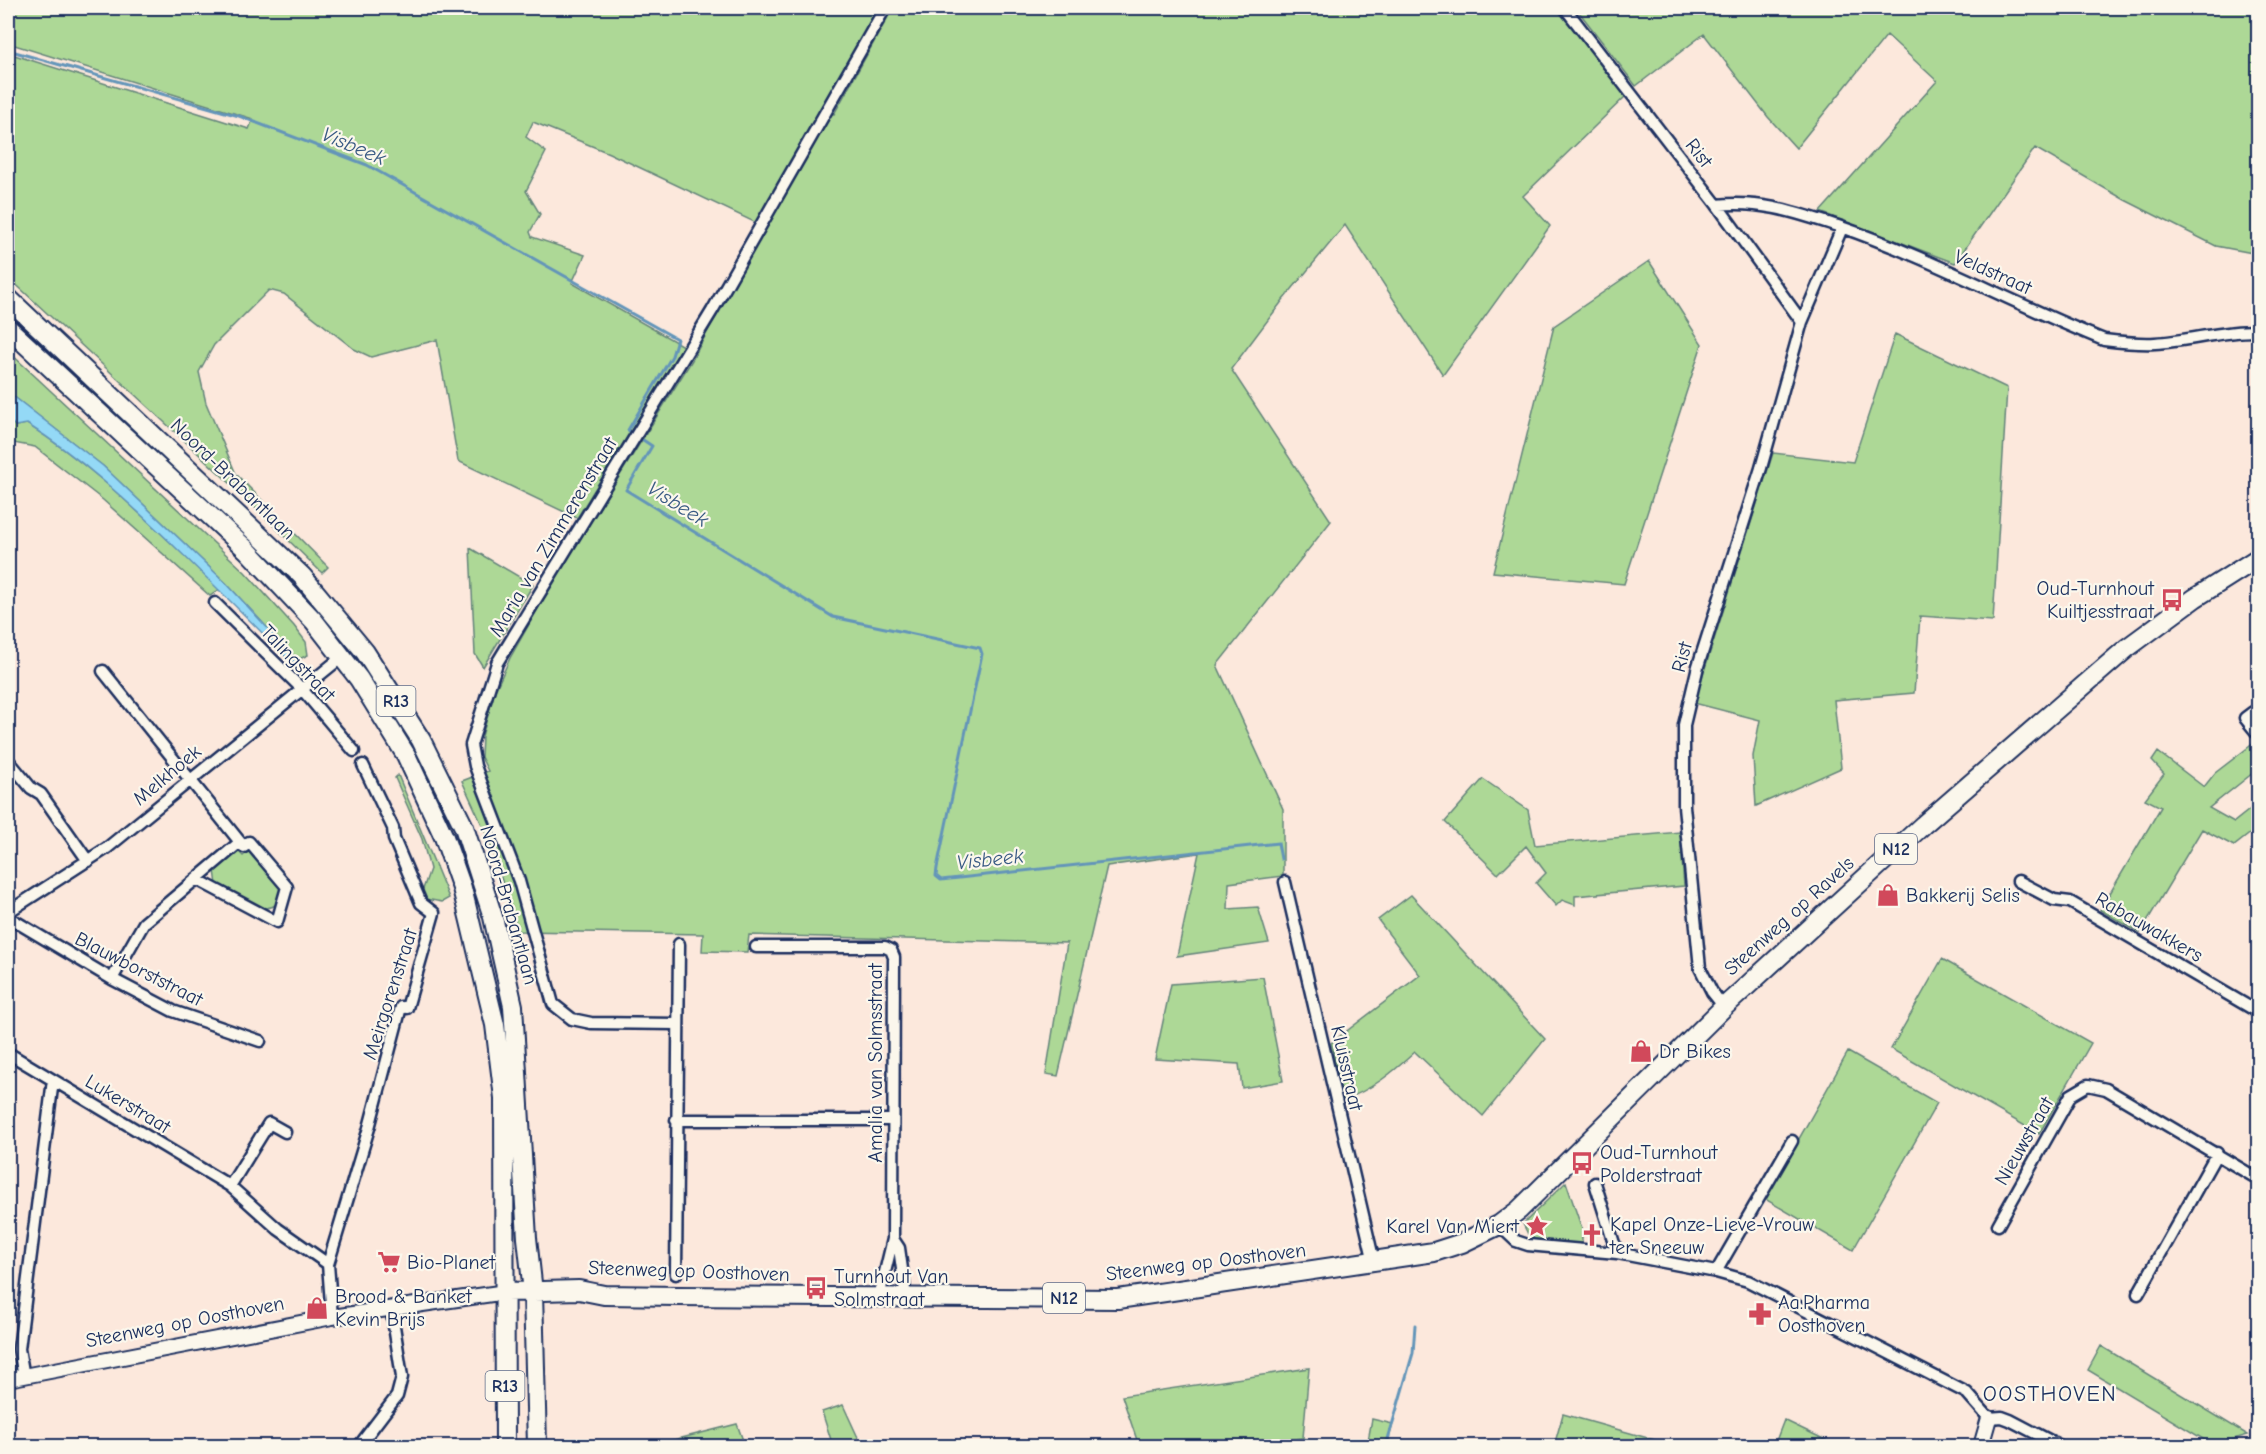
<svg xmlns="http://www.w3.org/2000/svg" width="2266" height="1454" font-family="'Comic Neue',sans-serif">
  <rect width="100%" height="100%" fill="#fce8dc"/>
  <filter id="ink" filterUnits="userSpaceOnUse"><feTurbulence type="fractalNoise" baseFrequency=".0167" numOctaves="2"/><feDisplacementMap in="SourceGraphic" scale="12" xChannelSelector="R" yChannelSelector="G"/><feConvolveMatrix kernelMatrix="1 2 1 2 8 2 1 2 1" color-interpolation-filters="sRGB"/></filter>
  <g filter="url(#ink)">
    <path fill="#add896" stroke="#64847a" stroke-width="1.5" d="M8 8H878L820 109 834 114 893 8H1556L1627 95 1523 196 1550 226 1443 375 1345 225 1283 300 1231 369 1331 521 1217 665 1283 809V876L1229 883 1228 909 1258 907 1269 943 1177 956 1199 853 1107 866 1058 1076 1046 1074 1067 943 749 935 747 952 702 951 703 934 518 931 489 840 462 781 488 771 481 757 482 736 495 691 510 658 552 584 692 360 765 227 609 153 533 122 526 137 546 152 526 191 540 214 530 232 532 237 585 255 572 283 683 346 577 518 458 461 437 340 371 357 354 349 284 294 269 290 214 345 199 372 206 403 236 474 328 567 322 573 232 485 8 277V53L249 129 253 119 8 43Z
      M1576 8H2258V254L2216 246 2125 200 2035 148 1955 263 1820 212 1937 81 1887 35 1796 148 1768 117 1704 34 1636 86Z
      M1649 261 1702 344 1624 584 1493 572 1554 326Z
      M1895 334 2007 388 1993 621 1920 616 1914 693 1834 700 1841 768 1756 806 1753 756 1760 720 1694 703 1773 453 1853 462Z
      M8 351 245 572 294 626 306 642 308 655 297 660 226 583 103 466 8 392Z
      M8 419 16 426 27 424C99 469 158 532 220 589L210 596 103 500 35 447 8 442Z
      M470 548 533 585 483 667 475 654Z
      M2254 743 2258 748V769L2209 808 2234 822 2258 803V839L2252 832 2234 846 2202 829 2140 933 2100 910 2161 807 2145 799 2164 774 2152 761 2158 752 2204 787 2215 773Z
      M398 775 449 898 442 902 420 898 430 869 422 839 395 778Z
      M1483 779 1528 810 1535 845 1680 832 1684 886 1575 896V905L1562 900 1556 906 1536 883 1546 873 1526 846 1498 874 1445 822Z
      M251 849 281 886C281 930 237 895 217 885L215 870 238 851 243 856Z
      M1411 895 1545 1039 1483 1116 1415 1052C1393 1072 1372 1090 1343 1100L1331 1043 1420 975 1378 920Z
      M1942 959 2091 1043 2039 1134 1891 1049Z
      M1263 977 1283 1081 1242 1088 1239 1064 1155 1059 1171 984Z
      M1848 1052 1937 1103 1853 1250 1765 1199Z
      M1566 1182 1582 1229V1246L1535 1239 1529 1236 1523 1224Z
      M2101 1346 2248 1435 2213 1445 2088 1370Z
      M1309 1368 1303 1438 1235 1446H1139L1122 1396Z
      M843 1405 861 1444 833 1446 822 1412Z
      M1563 1414 1676 1446H1554Z
      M1372 1419 1393 1424 1387 1446H1367Z
      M1784 1420 1838 1446H1774Z
      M737 1424 745 1446H650Z"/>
    <path fill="#94d9f6" stroke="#6495b9" stroke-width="1.5" d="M8 392 103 466 226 583 297 660 291 662C251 621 211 582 171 543 126 500 80 457 27 424L15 426 8 419Z"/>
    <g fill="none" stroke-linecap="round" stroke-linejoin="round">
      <path stroke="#6495b9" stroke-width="3" d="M8 50 239 116 367 165 677 339 672 356 628 430 652 446 626 490 833 617 980 648 982 654 937 868 936 876 941 880 1278 843 1281 859
        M1386 1446 1413 1353 1415 1325"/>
      <g stroke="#1b2f5e" stroke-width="15">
        <path id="minor" d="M1565 8 1717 205 1802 322
          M1717 205C1761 200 1797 213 1838 226 1929 257 2014 304 2104 340 2121 342 2138 344 2155 343 2190 341 2224 330 2258 331
          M215 603 301 688 354 751
          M103 671 240 842
          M2258 718 2253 712 2245 718 2258 734
          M8 760 31 788 41 794 88 861
          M196 879 277 922 287 887 249 842 244 847 240 842
          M2018 881 2054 900 2070 902 2258 1012
          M1285 882 1374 1262
          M8 912 107 848 343 656
          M8 917 112 979 173 1011 260 1041
          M756 947H885L891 950 894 957 893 1239 879 1297
          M112 979 144 923 240 842
          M1724 1007 1712 992 1700 968 1684 806V725L1698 666 1761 468 1802 322 1842 228
          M677 1024 591 1023 572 1019 553 1004 519 881 475 766 471 745 497 663 712 311 885 8
          M8 1053 230 1186 278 1229 328 1264
          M676 1120H893
          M1595 1183 1617 1253
          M230 1186 269 1123 285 1132
          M1499 1225 1516 1241 1528 1245 1617 1253 1716 1272 1748 1281 1967 1393 1989 1418 2002 1417 2010 1420 2060 1446
          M1998 1225 2071 1095 2088 1085 2106 1089 2258 1179
          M893 1239 899 1248 906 1297
          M1716 1272 1792 1141
          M676 1274 679 944
          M2138 1294 2217 1153
          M332 1317 328 1264 369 1128 401 1007 407 1008 434 913 421 903 394 839 393 828 363 765
          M24 1377 19 1349 53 1080
          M359 1446 397 1396 402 1377 391 1307"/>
      </g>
      <g stroke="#1b2f5e" stroke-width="18">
        <path id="tertiary" d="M8 1379 332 1317 506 1292
          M1981 1446 1989 1418"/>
      </g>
      <g stroke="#1b2f5e" stroke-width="22">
        <path id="primary" d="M8 298 302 576 365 652 421 740 464 827 493 917 513 1006 527 1238 533 1292 537 1446
          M8 328 248 551 314 621 359 679 406 755 444 837 462 888 495 1025 504 1098 505 1446
          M506 1292 579 1290 604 1295 678 1296 1118 1299 1434 1252 1462 1243 1499 1225 1519 1210 1724 1007 1923 825 2127 648 2195 598 2258 558"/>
      </g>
      <use href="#minor" stroke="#fbf7ec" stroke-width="10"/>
      <use href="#tertiary" stroke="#fbf7ec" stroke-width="14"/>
      <use href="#primary" stroke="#fbf7ec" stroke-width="18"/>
    </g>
  </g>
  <defs>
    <g id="bus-bare" transform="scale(1.8)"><path d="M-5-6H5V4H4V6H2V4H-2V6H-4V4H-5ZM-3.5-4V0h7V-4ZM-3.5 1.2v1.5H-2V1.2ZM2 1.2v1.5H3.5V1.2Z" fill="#d1495b" stroke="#fbf7ec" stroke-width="2.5" paint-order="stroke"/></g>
    <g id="shop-bare" transform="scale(1.8)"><path d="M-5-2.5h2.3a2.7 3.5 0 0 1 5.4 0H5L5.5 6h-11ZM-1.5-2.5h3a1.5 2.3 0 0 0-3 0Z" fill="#d1495b" stroke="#fbf7ec" stroke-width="2.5" paint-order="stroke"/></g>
    <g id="sight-bare" transform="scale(1.8)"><path d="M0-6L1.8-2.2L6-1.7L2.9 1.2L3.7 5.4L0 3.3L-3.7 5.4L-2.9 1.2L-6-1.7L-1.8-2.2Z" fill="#d1495b" stroke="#fbf7ec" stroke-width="2.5" paint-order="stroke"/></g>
    <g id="church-bare" transform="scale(1.8)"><path d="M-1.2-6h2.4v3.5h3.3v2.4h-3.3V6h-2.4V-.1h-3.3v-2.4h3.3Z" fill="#d1495b" stroke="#fbf7ec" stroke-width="2.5" paint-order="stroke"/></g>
    <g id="supermarket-bare" transform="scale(1.8)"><path d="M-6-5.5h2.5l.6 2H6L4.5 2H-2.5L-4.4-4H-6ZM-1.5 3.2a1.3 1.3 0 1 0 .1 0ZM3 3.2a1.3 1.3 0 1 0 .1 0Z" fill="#d1495b" stroke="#fbf7ec" stroke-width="2.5" paint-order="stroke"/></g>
    <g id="pharmacy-bare" transform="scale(1.8)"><path d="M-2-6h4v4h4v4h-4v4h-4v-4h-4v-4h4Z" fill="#d1495b" stroke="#fbf7ec" stroke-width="2.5" paint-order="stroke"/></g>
  </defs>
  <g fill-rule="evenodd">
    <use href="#bus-bare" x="2172" y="600"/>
    <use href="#shop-bare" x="1888" y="895"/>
    <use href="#shop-bare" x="1641" y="1051"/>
    <use href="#bus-bare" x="1582" y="1163"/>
    <use href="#sight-bare" x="1537" y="1226"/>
    <use href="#church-bare" x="1592" y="1235"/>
    <use href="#supermarket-bare" x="389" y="1262"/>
    <use href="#bus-bare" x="816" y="1288"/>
    <use href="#shop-bare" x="317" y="1308"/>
    <use href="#pharmacy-bare" x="1760" y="1314"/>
  </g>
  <g text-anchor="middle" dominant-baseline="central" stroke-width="4.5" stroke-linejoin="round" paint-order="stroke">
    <g fill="#fbf7ec" stroke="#5e6b89" stroke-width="1.5">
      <rect x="376.5" y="686" width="39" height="30" rx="4.5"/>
      <rect x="1875" y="834" width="42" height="30" rx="4.5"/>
      <rect x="1043" y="1283" width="42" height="30" rx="4.5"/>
      <rect x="485.5" y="1371" width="39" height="30" rx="4.5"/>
    </g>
    <g font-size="18" font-weight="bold" fill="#1b2f5e">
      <text x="396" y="701">R13</text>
      <text x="1896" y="849">N12</text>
      <text x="1064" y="1298">N12</text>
      <text x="505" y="1386">R13</text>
    </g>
    <g font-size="20" fill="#1b2f5e" stroke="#fbf7ec">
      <text transform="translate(1699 153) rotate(52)">Rist</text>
      <text transform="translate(1993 272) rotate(24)">Veldstraat</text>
      <text transform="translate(233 479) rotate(44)">Noord-Brabantlaan</text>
      <text transform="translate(553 537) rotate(-59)">Maria van Zimmerenstraat</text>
      <text transform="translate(1682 657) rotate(-75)">Rist</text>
      <text transform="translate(298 663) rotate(46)">Talingstraat</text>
      <text transform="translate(167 775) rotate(-40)">Melkhoek</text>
      <text transform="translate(509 905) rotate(74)">Noord-Brabantlaan</text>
      <text transform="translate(1789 916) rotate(-42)">Steenweg op Ravels</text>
      <text transform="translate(2149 927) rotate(30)">Rabauwakkers</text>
      <text transform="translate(139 969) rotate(27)">Blauwborststraat</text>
      <text transform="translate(390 994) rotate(-72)">Meirgorenstraat</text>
      <text transform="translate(875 1063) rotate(-90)">Amalia van Solmsstraat</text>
      <text transform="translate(1347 1068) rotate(77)">Kluisstraat</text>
      <text transform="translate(128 1104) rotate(31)">Lukerstraat</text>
      <text transform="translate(2024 1141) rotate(-60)">Nieuwstraat</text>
      <text transform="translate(1206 1262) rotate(-7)">Steenweg op Oosthoven</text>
      <text transform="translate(689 1271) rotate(2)">Steenweg op Oosthoven</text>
      <text transform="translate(185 1322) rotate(-11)">Steenweg op Oosthoven</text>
    </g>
    <g font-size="20" fill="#1b2f5e" stroke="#fbf7ec" text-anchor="start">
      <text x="2154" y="588" text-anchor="end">Oud-Turnhout<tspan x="2154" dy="23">Kuiltjesstraat</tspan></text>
      <text x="1906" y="895">Bakkerij Selis</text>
      <text x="1659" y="1051">Dr Bikes</text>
      <text x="1600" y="1152">Oud-Turnhout<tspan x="1600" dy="23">Polderstraat</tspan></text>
      <text x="1610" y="1224">Kapel Onze-Lieve-Vrouw<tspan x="1610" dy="23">ter Sneeuw</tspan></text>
      <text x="1519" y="1226" text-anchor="end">Karel Van Miert</text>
      <text x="407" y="1262">Bio-Planet</text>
      <text x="834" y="1276">Turnhout Van<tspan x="834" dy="23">Solmstraat</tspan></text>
      <text x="335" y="1296">Brood &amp; Banket<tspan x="335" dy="23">Kevin Brijs</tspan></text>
      <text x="1778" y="1302">Aa.Pharma<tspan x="1778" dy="23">Oosthoven</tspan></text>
    </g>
    <g font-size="21" font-style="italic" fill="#395a84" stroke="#fbf7ec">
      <text transform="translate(354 146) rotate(23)">Visbeek</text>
      <text transform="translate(678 504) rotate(32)">Visbeek</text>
      <text transform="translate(990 859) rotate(-6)">Visbeek</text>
    </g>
    <g font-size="22" letter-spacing="1.5" fill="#1b2f5e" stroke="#fbf7ec">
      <text x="2050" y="1394">OOSTHOVEN</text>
    </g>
  </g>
  <rect width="2266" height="1454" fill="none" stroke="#fbf7ec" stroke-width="30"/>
  <rect x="15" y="15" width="2236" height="1424" fill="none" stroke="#1b2f5e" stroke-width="2" filter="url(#ink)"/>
</svg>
